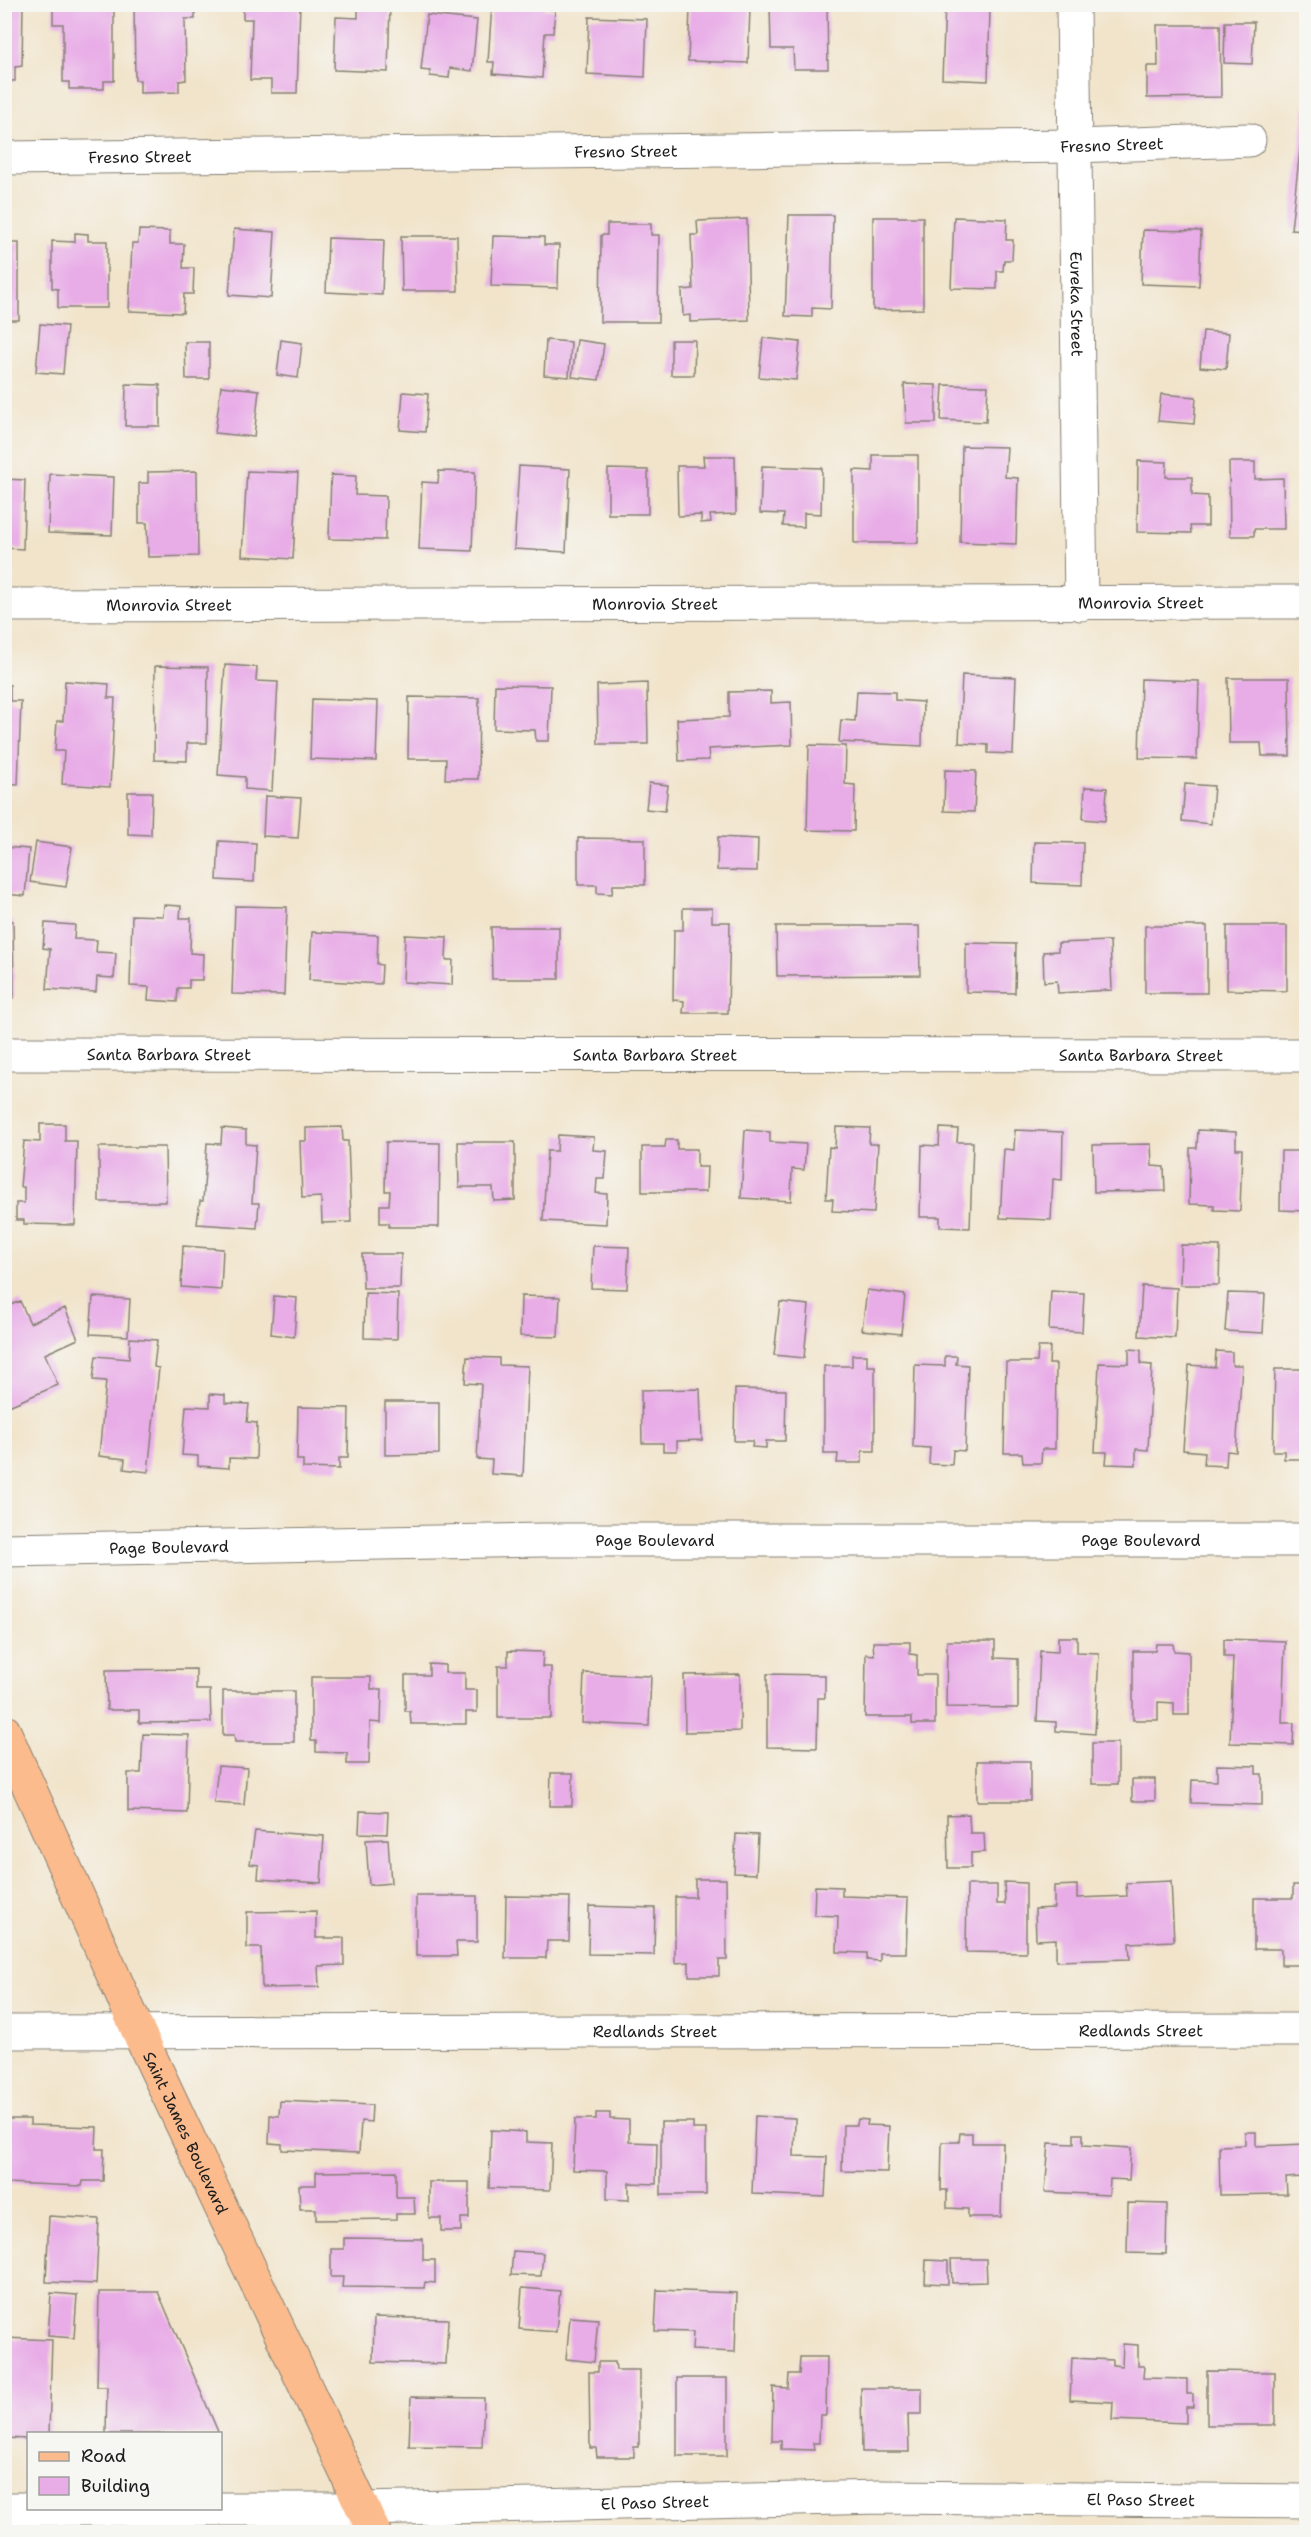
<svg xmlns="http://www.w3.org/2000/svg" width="1311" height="2537" font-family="'Shantell Sans',sans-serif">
  <rect width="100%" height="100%" fill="#f6f6f2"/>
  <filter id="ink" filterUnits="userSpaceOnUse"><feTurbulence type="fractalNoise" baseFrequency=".0167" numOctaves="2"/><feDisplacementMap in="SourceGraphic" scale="12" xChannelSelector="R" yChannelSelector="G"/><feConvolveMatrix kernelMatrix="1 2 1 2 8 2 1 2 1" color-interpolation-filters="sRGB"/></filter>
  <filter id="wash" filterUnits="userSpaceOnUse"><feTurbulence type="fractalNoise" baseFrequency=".008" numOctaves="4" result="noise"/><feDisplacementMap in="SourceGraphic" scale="24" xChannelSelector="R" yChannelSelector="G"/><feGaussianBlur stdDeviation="1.35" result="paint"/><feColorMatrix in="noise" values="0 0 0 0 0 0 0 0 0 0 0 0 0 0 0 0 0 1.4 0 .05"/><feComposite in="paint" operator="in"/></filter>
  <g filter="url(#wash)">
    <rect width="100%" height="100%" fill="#f1e4cb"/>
    <g id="blocks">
      <path fill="#e8ace7" d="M4 4H23L22 66 15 67V81H4Z
        M53 4H114V81H104V89H69V82H63V24H53Z
        M134 4H195V19H185L186 80 179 81V92L140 93V80H135Z
        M243 4H300L297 93H271V80H250L252 19H243Z
        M358 4H390L388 72 334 70 336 17 358 18Z
        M492 4H545L544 9 555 10 553 33H545L542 78 493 74 494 62H488Z
        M770 4H827L828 69H794L793 49H771Z
        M945 4H967V8L990 9 988 81 942 79Z
        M690 7 750 8 748 63 688 61Z
        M427 15 477 20 472 71 450 68 449 78 430 76V71L421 70Z
        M589 17 647 19 645 77 587 74Z
        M1225 22H1254L1252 64 1224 63Z
        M1157 25H1220L1221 97 1147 98V66H1158Z
        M1305 106H1306V230L1291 229Z
        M789 215H833L831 309 812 308V317L785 316Z
        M873 217H923V309L873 310Z
        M954 217 1007 219 1006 240H1013L1012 260H1004L1003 271H997V289L951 288Z
        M747 219 749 320 690 322V315L683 316 682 290 693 289 691 235H698L697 221Z
        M607 224H651V235H659L658 322H600L601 235H607Z
        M234 229 275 232 271 298 229 295Z
        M139 230 170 231V244H184L183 268H194L193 294H184L183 313 129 311 132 243H138Z
        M1143 230 1201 231 1199 286 1141 284Z
        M75 233 88 234V241H107V308H58V289L52 288V241L75 242Z
        M401 236H457L458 291H402Z
        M493 236 544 237V245H559L558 288 491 286Z
        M328 238 384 240 382 295 326 292Z
        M4 243H19V320H4Z
        M40 324 67 326 63 374 36 372Z
        M1203 331 1229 333 1226 369 1200 367Z
        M763 338 800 342 796 380 759 377Z
        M281 340 302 343 298 378 277 375Z
        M546 340 571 342 569 377 544 375Z
        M577 340 604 344 599 380 572 377Z
        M671 340H695L694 375H671Z
        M185 342H209V379H186Z
        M126 384 160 385V426H125Z
        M904 384 936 385V423H906Z
        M943 385 988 386 986 422 941 420Z
        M221 386 259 390 254 437 215 433Z
        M403 392 428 394 425 432 400 430Z
        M1161 394 1196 397 1194 424 1158 421Z
        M962 446 1007 447 1005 477 1018 478 1016 544 960 542Z
        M873 455H918V543H854V470L873 471Z
        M703 456H735L736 514 710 515 711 522 701 523V515L678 516 677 466H704Z
        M1138 461 1167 462 1166 477H1192V495L1208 496V526H1190L1191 533 1137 532Z
        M1229 462H1255V479L1283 478 1284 529H1254V536H1230Z
        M519 466 570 469 566 552 514 549Z
        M762 466 822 468 821 514 804 513V527L783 526 784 514 760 513Z
        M608 469 648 470V514H608Z
        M197 471 198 556 148 557 147 523H139V483H148V472Z
        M247 471 298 473 293 559 242 556Z
        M439 471 475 472 472 551 419 549 422 482 438 483Z
        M50 474 114 477 112 535 48 533Z
        M331 475 356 476 355 495 386 496 385 540 329 539Z
        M4 479 25 480 23 549 4 548Z
        M225 665 257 667 256 681 278 682 272 791 245 789V777L218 775Z
        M155 666 208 667 207 743H187V761L154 760Z
        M962 675 1016 677 1013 754 988 753V745L959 743Z
        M1228 678H1289L1290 756H1262L1261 743H1229Z
        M1141 679 1199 681 1197 759 1139 758Z
        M65 681 109 684 108 698H115L110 787 62 784 64 751H55L57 721H63Z
        M647 683 648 744H598L597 685Z
        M4 684 10 685V701H21L18 785 4 784Z
        M495 685 551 686 549 741H536L535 730 494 729Z
        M771 691V703L791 702 792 745 708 749 709 760 679 761 677 719 729 717V692Z
        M857 691 895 692V700L923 702 922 746 839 742 841 720 855 721Z
        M409 697 479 698 478 779H445L446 759H408Z
        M312 699 378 701 376 761 310 759Z
        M809 745 846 746 845 784 855 785 854 831 807 830Z
        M945 770 976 771 974 812 944 811Z
        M649 783 668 785 665 811 646 809Z
        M1185 784 1214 786 1211 824 1182 821Z
        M1085 787 1107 788 1105 821 1083 819Z
        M128 792H152L151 835 128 834Z
        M265 796 301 798 298 838 263 836Z
        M718 837 758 839 757 871 717 870Z
        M578 838 645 839V885H613L612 894 597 893V885H578Z
        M219 841 256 843 254 882 217 880Z
        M36 842 72 847 66 887 30 882Z
        M1034 842 1083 843 1082 885 1033 883Z
        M4 847 29 849 25 896 4 894Z
        M164 905 181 906 180 918H191L190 953 203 954 202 980H189V988H178L177 1002 148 1000 149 987 130 986 132 915 163 916Z
        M235 906 287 907 284 995 232 994Z
        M683 908H712V922H730L728 1013H683L684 1001 673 1000 674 930H683Z
        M4 921H13L14 998H4Z
        M45 923 75 925 74 939 97 940 96 952 116 953 114 978 97 977 96 992 47 989 50 949 43 948Z
        M776 926H919L920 975 777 976Z
        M1145 926H1207V993H1145Z
        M1227 926H1287V991L1227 990Z
        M491 927H559V979H492Z
        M312 932 378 935 377 964 382 965 381 984 309 980Z
        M405 935 447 937 446 960H453L452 985 403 982Z
        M1110 941 1112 990 1058 993 1057 981 1044 982 1043 952 1058 951V943Z
        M966 943 1016 944 1015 993 966 992Z
        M40 1124H65V1141H77L75 1225 24 1224V1220H16V1203H24V1187H20L24 1141 40 1142Z
        M342 1127 343 1141H348L351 1222 322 1223 321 1197 302 1198 300 1141H306V1128Z
        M836 1127 870 1128 869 1144H878L874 1213 832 1211 833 1199H826L829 1147 835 1148Z
        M222 1128 246 1130V1144L256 1145 252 1203H259L257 1228 197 1224 200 1201H203L207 1143 221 1144Z
        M940 1128 958 1129 957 1142H973L970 1228 940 1227V1217H920L922 1145 939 1146Z
        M745 1130 770 1132V1142L806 1144 804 1170 792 1169 791 1201 741 1198Z
        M1015 1130 1063 1132 1062 1180 1053 1179 1051 1220 1000 1218 1004 1149 1014 1150Z
        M1198 1130 1236 1132V1149H1242L1240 1211 1214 1210V1205L1189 1204 1190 1148H1197Z
        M558 1135 594 1137 593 1150 607 1151 605 1179H597L596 1193 607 1194 606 1224 543 1221 547 1151H557Z
        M666 1140H677V1149H697V1167H707L706 1192H642V1147H665Z
        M386 1142 440 1143 439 1227H389V1223H380V1205H389L390 1191H385Z
        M458 1142H515V1200L494 1201 493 1187H459Z
        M1151 1144 1152 1166 1164 1167 1165 1191 1094 1192 1093 1145Z
        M99 1147H165L166 1202H99Z
        M1281 1151H1306V1211L1280 1210Z
        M1181 1245 1220 1246 1219 1285H1180Z
        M183 1246 223 1249 221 1290 181 1287Z
        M593 1246 629 1247 627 1289 591 1288Z
        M362 1254H401L400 1288H363Z
        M1142 1286 1177 1288 1175 1338 1139 1336Z
        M867 1290 905 1295 901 1334 862 1330Z
        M1051 1291 1084 1293 1082 1332 1049 1330Z
        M365 1293 398 1294 397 1339 364 1338Z
        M1228 1293 1265 1294 1263 1333 1225 1331Z
        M274 1296 297 1298 294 1337 271 1334Z
        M521 1296 560 1297 558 1337 520 1336Z
        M93 1297 130 1299 128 1336 90 1334Z
        M20 1301 30 1323 65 1308 78 1339 45 1354 58 1385 4 1408V1308Z
        M780 1302 809 1305 804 1358 774 1355Z
        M130 1338 157 1340 154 1367 159 1368 148 1472 124 1469 125 1459 99 1456 106 1381 93 1380 96 1356 129 1359Z
        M1038 1347H1050L1049 1364H1056L1055 1449H1042L1041 1463H1023L1022 1453H1004L1006 1362H1037Z
        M1129 1349 1141 1350V1364L1152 1365 1148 1450 1136 1449V1465L1106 1464 1107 1452H1095L1099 1363 1129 1364Z
        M1216 1351 1232 1352V1365H1242L1236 1452 1227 1451 1226 1466 1204 1465 1205 1452 1183 1450 1189 1365 1215 1367Z
        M852 1355H867V1366H875V1451H862V1463H837L838 1454H824V1366H852Z
        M945 1356H957L956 1364 968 1365 965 1451 953 1450 952 1465 929 1464 930 1448 913 1447 915 1365 945 1366Z
        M467 1357 499 1358V1365L528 1366 523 1476 491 1474 492 1460 477 1459 481 1384 465 1383Z
        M1275 1369H1306V1459H1284V1451H1273Z
        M700 1389 702 1440 677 1441V1451H663V1443H642L641 1390Z
        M735 1389 786 1390 785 1441H766V1448L752 1447 753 1441H734Z
        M210 1394 225 1395V1403L249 1404 247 1422 257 1423 256 1459 229 1458V1468L198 1466V1456L182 1455 186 1406 210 1407Z
        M385 1402H439V1454L385 1455Z
        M298 1407 349 1408 348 1458H339V1469L303 1468V1460H297Z
        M1058 1637H1077V1652L1099 1653 1095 1734 1056 1731V1722L1037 1721 1040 1651 1058 1652Z
        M1224 1639 1285 1641 1282 1723H1294L1293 1745 1230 1743 1233 1657H1224Z
        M947 1641H995V1658L1018 1659V1708L946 1707Z
        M873 1642H910V1654L917 1655V1675H935V1724H912V1717H865L866 1654 874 1655Z
        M1156 1644H1173L1174 1651 1189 1652V1715H1174V1703L1158 1702V1720H1133V1651H1155Z
        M508 1651 543 1652 542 1667H551V1718H498V1666H508Z
        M429 1664 445 1665V1673H465V1690H477V1712H466V1724H411L410 1711H405V1675H429Z
        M196 1669V1690H210L211 1722 139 1723V1710H107L106 1670Z
        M584 1673 651 1676 649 1726 582 1723Z
        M740 1674V1731L685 1732 684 1675Z
        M767 1674 825 1675V1698H818L817 1748 767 1747Z
        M311 1677H371V1689H382L381 1723 370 1722 369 1764H347V1753L316 1752V1741H311Z
        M223 1691H294V1742H235L234 1735H223Z
        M143 1734 189 1735 187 1813 128 1811V1773H141Z
        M1092 1743H1118V1784H1092Z
        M977 1761H1030V1801H977Z
        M1217 1765 1256 1766V1774H1262V1805L1191 1803 1192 1780 1217 1781Z
        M218 1766 247 1768 244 1805 214 1803Z
        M551 1773H573L572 1806H550Z
        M1132 1779H1155V1801H1132Z
        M360 1811 388 1812 387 1834 359 1833Z
        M969 1814 970 1833H984L985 1852 971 1853V1868H948L947 1815Z
        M255 1831 324 1836 321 1883 258 1879 259 1865 250 1864Z
        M736 1834 758 1835 756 1874 734 1873Z
        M388 1839 391 1883 369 1885 366 1840Z
        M695 1879H726L727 1960H719V1976H689V1962L675 1963V1897H695Z
        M1171 1881 1174 1941 1129 1943 1130 1959 1056 1961V1939L1036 1940 1035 1909 1054 1908V1886L1077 1885V1898L1127 1896 1126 1883Z
        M1004 1882 1026 1883V1953L966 1952 967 1885H997V1904H1005Z
        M1293 1885H1306V1950H1304L1303 1965H1281V1949H1254V1898H1293Z
        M815 1886 842 1887V1896L908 1898 906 1953H880V1961L867 1960V1953L837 1952 838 1916 814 1915Z
        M416 1896H477V1942H456L457 1956H416Z
        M506 1896 570 1897 569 1941H547L546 1958H505Z
        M589 1906 655 1908 654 1955 588 1954Z
        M316 1911V1938H344V1965L318 1966 319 1987 262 1988 261 1948H247V1912Z
        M280 2101 372 2105 371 2122 361 2121 359 2153 282 2150V2144L269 2143 270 2115 279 2116Z
        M596 2113H610V2119L629 2120V2142L657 2143 656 2184 629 2183V2200L607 2199V2171L573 2170 575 2119H596Z
        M755 2116 795 2118 794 2156 827 2157 825 2197 752 2194Z
        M4 2119H30V2125L97 2127 96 2149H104L103 2181H83L82 2186 4 2183Z
        M858 2119 868 2120 867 2125 889 2126 887 2172 842 2171 843 2125H857Z
        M661 2122H693V2129H706V2195H661Z
        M491 2130 526 2132V2142L552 2143 550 2190 489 2188Z
        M1245 2132H1256V2146L1306 2144V2190H1303L1302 2177 1286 2178 1287 2194 1220 2195 1219 2146 1245 2145Z
        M960 2133H972V2143H1003L1001 2217H968V2209L947 2208V2190H941L942 2142H959Z
        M1074 2134H1083V2145L1131 2148 1129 2180 1110 2179 1109 2195 1045 2192 1049 2143 1074 2144Z
        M396 2171V2197H414L415 2214H396V2219L316 2220V2209H300L299 2185H316V2172Z
        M429 2182H469V2218H461V2231H441V2218H429Z
        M1128 2203 1167 2204 1166 2254 1127 2253Z
        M49 2216 99 2219 96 2284 46 2282Z
        M344 2238 423 2239V2260H435V2283L425 2282 424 2288 342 2287 343 2277H331V2249H344Z
        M513 2251 543 2253 541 2276 511 2275Z
        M951 2259H986L987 2282 952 2283Z
        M926 2260 948 2261V2284L925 2283Z
        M522 2288 560 2291 556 2332 519 2329Z
        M657 2290 737 2293 735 2352 692 2350 693 2332 655 2331Z
        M99 2292H158L219 2434H106L107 2387H97Z
        M51 2293 77 2295 74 2338 48 2336Z
        M374 2317 448 2319 446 2364 373 2362Z
        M570 2317 598 2319 594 2362 566 2359Z
        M4 2338 52 2340 49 2434H28V2439L4 2438Z
        M1123 2344 1138 2345V2366H1144L1143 2378 1187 2379V2394H1193V2407H1186V2423L1112 2420 1113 2402 1070 2400 1072 2358 1113 2360V2365L1122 2366Z
        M800 2357H827L826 2415H820L819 2443H813L814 2450 781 2449V2441H772L773 2387 788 2388 789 2374H799Z
        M598 2362H615L616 2370H639V2447H634V2457H597L596 2448H590L589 2372H598Z
        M1207 2371 1275 2372V2425H1207Z
        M677 2378H727V2456H677Z
        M861 2388H922V2414H908L909 2452H862Z
        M411 2397 484 2398 482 2447 409 2446Z"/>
    </g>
  </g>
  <g filter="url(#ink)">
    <use href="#blocks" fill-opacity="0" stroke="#868074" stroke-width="1.5"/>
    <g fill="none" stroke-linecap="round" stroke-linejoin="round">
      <g stroke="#868074" stroke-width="35">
        <g id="minor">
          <path id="s1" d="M1073 4 1081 604"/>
          <path id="s2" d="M4 158 1074 146 1249 140"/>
          <path id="s3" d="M4 605 1306 602"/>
          <path id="s4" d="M4 1054 1306 1055"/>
          <path id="s5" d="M4 2032 1306 2030"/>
          <path id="s6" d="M4 2509H362L880 2497 1306 2501"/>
        </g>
      </g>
      <g stroke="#868074" stroke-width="35">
        <g id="tertiary">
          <path id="s7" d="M4 1550 544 1540H1306"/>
        </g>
      </g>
      <g stroke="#868074" stroke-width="35">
        <g id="primary">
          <path id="s8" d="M4 1731 139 2033 374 2532"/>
        </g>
      </g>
      <use href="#minor" stroke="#fff" stroke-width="33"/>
      <use href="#tertiary" stroke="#fff" stroke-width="33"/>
      <use href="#primary" stroke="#fbbb8d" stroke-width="33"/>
    </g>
  </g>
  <g text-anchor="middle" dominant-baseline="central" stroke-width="4.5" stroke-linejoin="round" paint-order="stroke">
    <g font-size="16" fill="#1c1c1c" stroke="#f6f6f2">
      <text stroke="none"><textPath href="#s2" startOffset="1108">Fresno Street</textPath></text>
      <text stroke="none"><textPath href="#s2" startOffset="622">Fresno Street</textPath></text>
      <text stroke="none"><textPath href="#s2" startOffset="136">Fresno Street</textPath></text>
      <text stroke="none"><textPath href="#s1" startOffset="300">Eureka Street</textPath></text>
      <text stroke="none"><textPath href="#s3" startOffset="1137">Monrovia Street</textPath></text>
      <text stroke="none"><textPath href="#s3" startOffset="651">Monrovia Street</textPath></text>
      <text stroke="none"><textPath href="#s3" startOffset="165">Monrovia Street</textPath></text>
      <text stroke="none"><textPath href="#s4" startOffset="165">Santa Barbara Street</textPath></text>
      <text stroke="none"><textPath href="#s4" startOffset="651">Santa Barbara Street</textPath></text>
      <text stroke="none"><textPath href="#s4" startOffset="1137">Santa Barbara Street</textPath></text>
      <text stroke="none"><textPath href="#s7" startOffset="651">Page Boulevard</textPath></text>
      <text stroke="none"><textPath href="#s7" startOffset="1137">Page Boulevard</textPath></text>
      <text stroke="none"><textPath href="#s7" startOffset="165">Page Boulevard</textPath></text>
      <text stroke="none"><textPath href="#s5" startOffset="1137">Redlands Street</textPath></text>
      <text stroke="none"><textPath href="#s5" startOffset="651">Redlands Street</textPath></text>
      <text stroke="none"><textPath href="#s8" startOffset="441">Saint James Boulevard</textPath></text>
      <text stroke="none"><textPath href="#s6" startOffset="1137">El Paso Street</textPath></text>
      <text stroke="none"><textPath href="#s6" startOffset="651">El Paso Street</textPath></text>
    </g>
  </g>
  <rect width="1311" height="2537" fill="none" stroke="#f6f6f2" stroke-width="24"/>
  <rect x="27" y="2432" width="195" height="78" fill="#f6f6f2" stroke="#9f9f9c" stroke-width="1.5"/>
  <rect x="39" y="2452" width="30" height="9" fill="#fbbb8d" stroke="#9f9f9c" stroke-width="1.5"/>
  <text x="81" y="2462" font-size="18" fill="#1c1c1c">Road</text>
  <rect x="39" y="2477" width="30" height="18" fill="#e8ace7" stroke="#9f9f9c" stroke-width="1.5"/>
  <text x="81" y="2492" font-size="18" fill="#1c1c1c">Building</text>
</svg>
